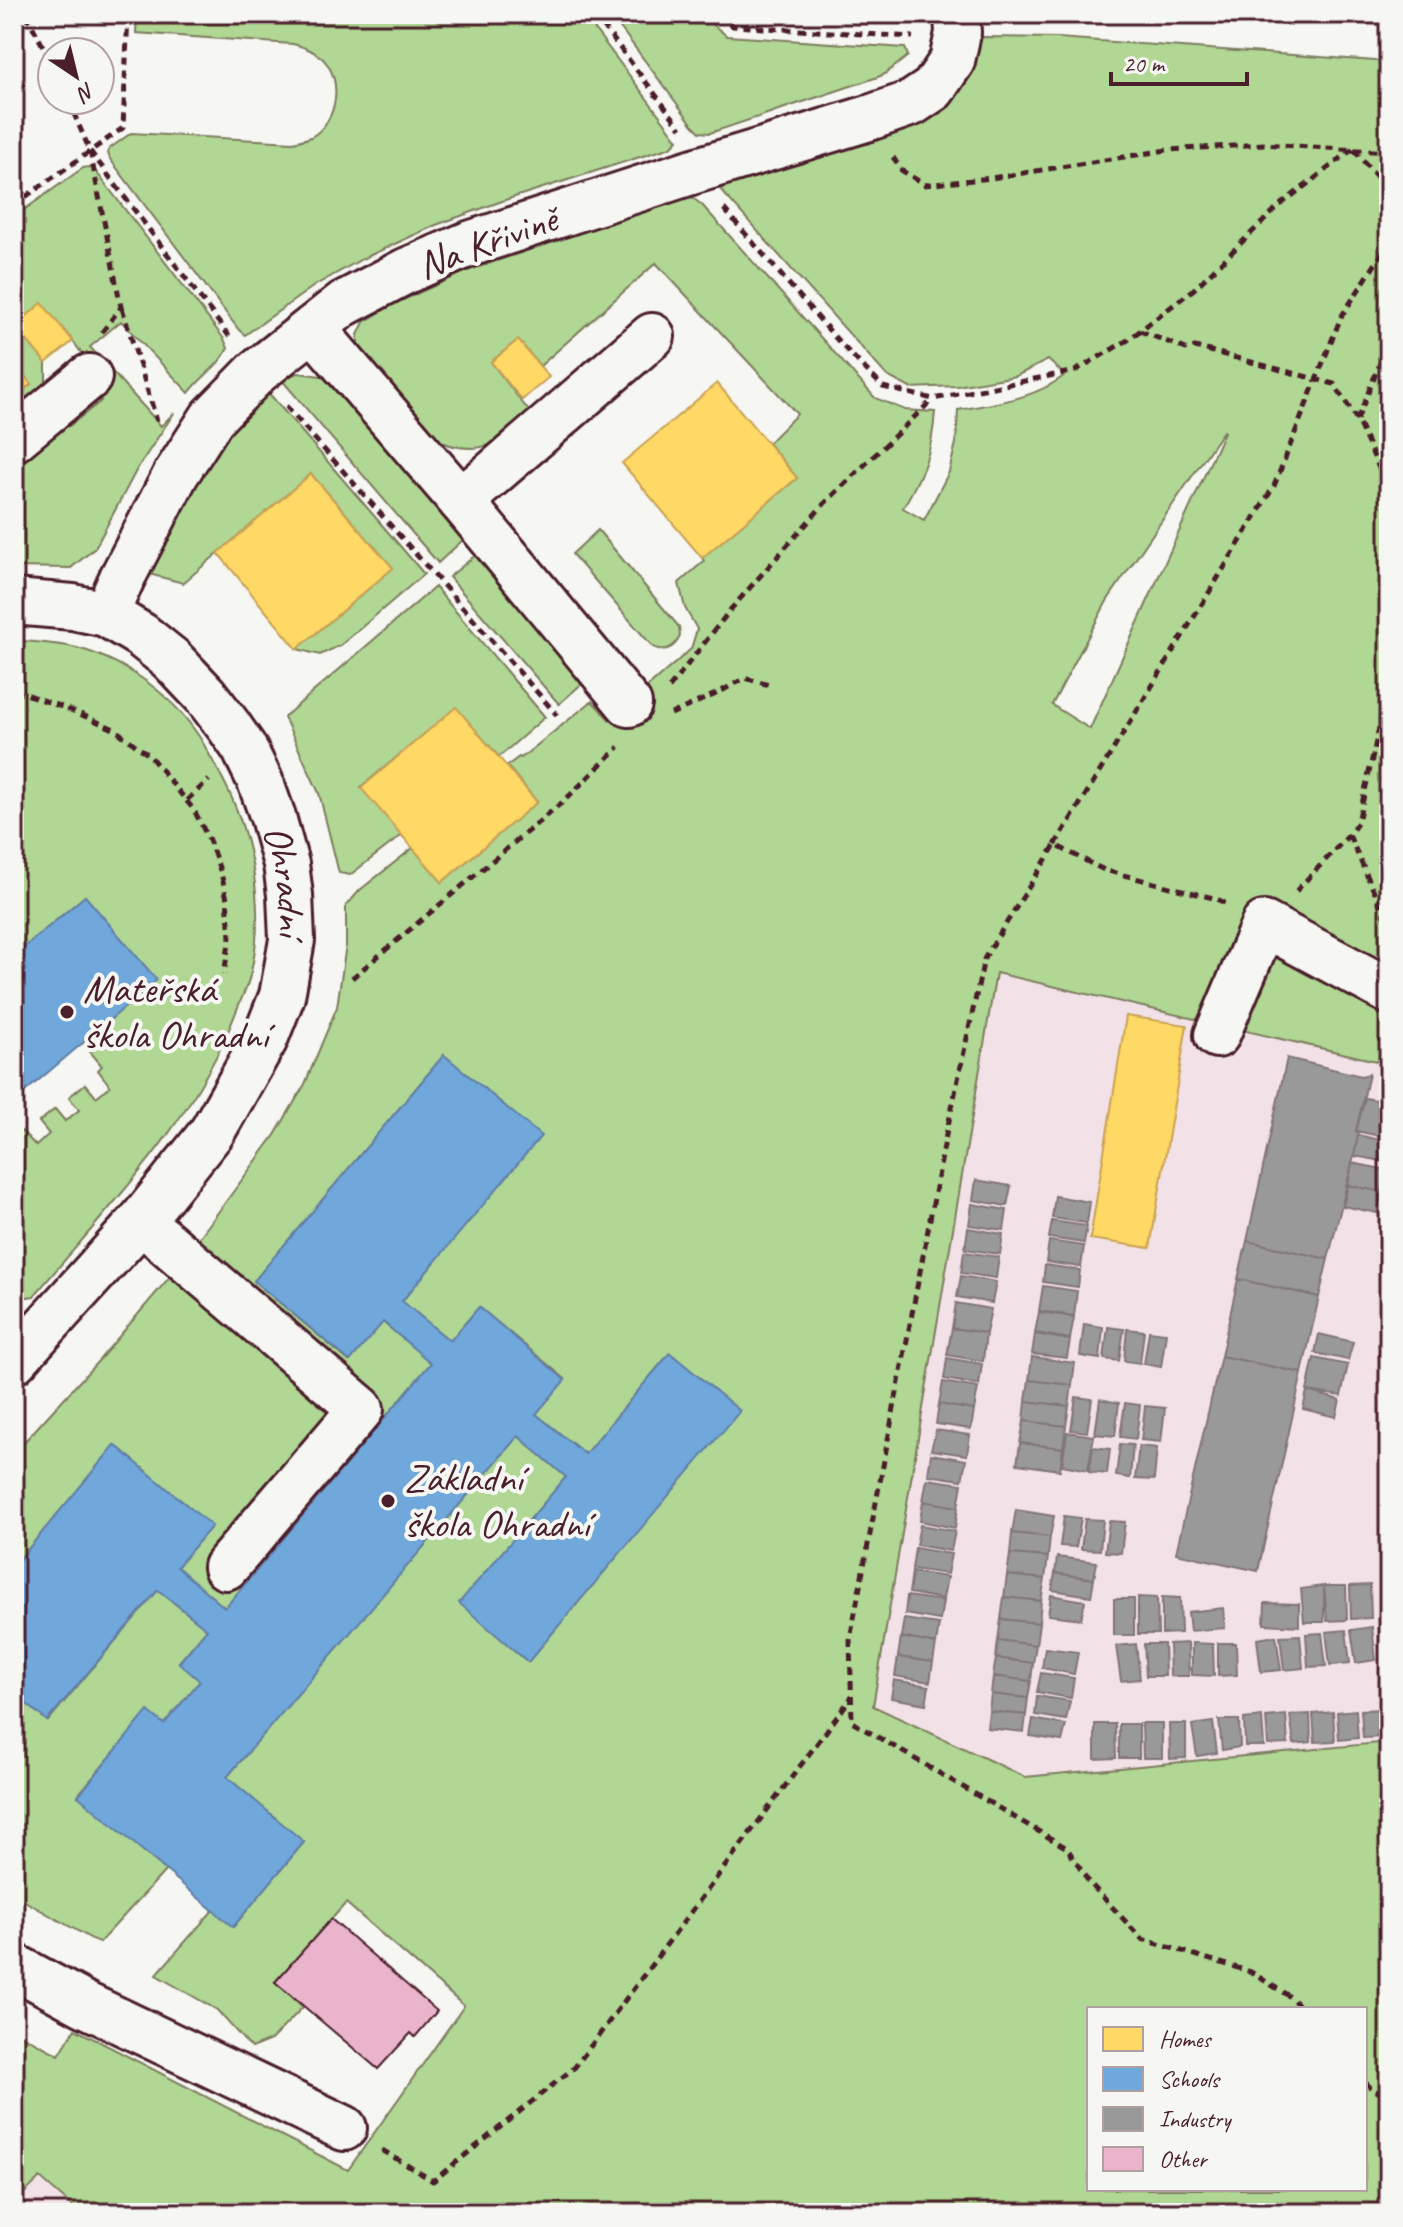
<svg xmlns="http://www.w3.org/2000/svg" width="1403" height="2227" font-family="Caveat,sans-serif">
  <rect width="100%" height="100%" fill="#f6f6f2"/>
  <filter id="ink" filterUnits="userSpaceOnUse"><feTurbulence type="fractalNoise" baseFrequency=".0125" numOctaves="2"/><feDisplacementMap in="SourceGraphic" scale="16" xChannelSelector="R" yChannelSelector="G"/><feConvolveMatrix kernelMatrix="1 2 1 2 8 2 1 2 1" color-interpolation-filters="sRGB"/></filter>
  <g filter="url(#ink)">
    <path fill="#f2e2e7" d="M996 973 1389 1064V1742L1025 1777 873 1706Z
      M34 2175 79 2213H14V2196Z"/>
    <path fill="#b0d793" stroke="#7d7b5f" stroke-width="2" fill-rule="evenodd" d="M137 14H583L678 140 671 147 505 200 436 225 362 259 314 286 245 335 239 330 110 159 108 153 109 149 131 133 293 142C298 141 306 139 311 137 338 122 344 79 322 58 314 51 302 46 293 44L136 33Z
      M610 14H700L727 36 905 48 908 56 885 74 875 78 710 133 700 132 693 125Z
      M979 37 1058 38 1389 62V1064L996 973 873 1706 1025 1777 1389 1742V2213H80L40 2178 14 2203V2031L59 2055 75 2029 348 2170 464 2006 346 1903 275 1982 303 2007 271 2040 251 2048 217 2010 156 1975 213 1910 234 1926 304 1842 227 1777 518 1436 566 1477 460 1603 528 1662 739 1411 670 1353 585 1454 536 1414 565 1379 479 1307 450 1341 402 1301 540 1136 444 1055 254 1281 349 1361 383 1322 431 1363 225 1608 177 1567 211 1526 115 1445 14 1566V1453L100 1359 174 1272 275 1135 305 1084 337 1007 346 945V906L360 890 413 848 442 882 537 802 507 766 519 757 521 758 592 701 610 720 691 649 697 629 685 608 679 583 704 561 702 558 797 478 768 443 797 414 656 263 540 366 518 340 491 362 535 419C497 443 478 460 432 438L361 353 358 346V335L364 322 394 304 467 271 690 196 702 205 875 398 905 410 935 412C932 453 923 473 903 508L924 520 949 472 956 443 958 410C996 403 1035 399 1065 375L1048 360 1016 376 957 386 910 388 887 376 719 188 900 126ZM1223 431 1224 432 1090 729 1052 705 1107 601ZM1089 2009H1365V2189H1089Z
      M89 167 94 169 224 339 228 348C220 366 200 377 189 393L121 321 90 347 161 426 174 413 137 469 95 548 71 568 14 567V454L61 416 69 426 101 401 94 391 102 383 73 341 42 304 15 326 46 363V399L14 424V398L31 384 14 363V217L83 168Z
      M298 373 321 376 335 387 464 539 438 563 281 379Z
      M267 391 424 574 341 645 320 655 297 649 393 568 311 474 183 583 149 574 178 508 218 442Z
      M598 530 679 627 680 636C675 648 665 653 653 647L572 554Z
      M477 554 585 681 559 704 449 577Z
      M435 587 545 717 499 757 456 708 361 787 402 835 350 875 339 873 319 793 284 717Z
      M14 640C32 642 50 643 68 646 118 656 167 690 196 732 203 741 208 753 214 763 250 824 267 902 251 972 248 986 241 999 236 1012 195 1121 108 1208 34 1296L14 1299V1139L22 1131 36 1146 49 1134 39 1122 55 1109 65 1121 79 1110 69 1097 85 1084 96 1097 110 1086 98 1070 102 1066 83 1043 156 980 85 896 14 956Z
      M158 1590 207 1629 179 1662 200 1681 164 1724 148 1712 78 1795 166 1870 99 1943 14 1895V1693L48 1721Z"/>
    <path fill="#ffd966" stroke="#c9a154" stroke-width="2" d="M42 303 73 341 46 363 15 326Z
      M518 340 549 377 522 400 491 362Z
      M14 363 31 384 14 398Z
      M717 383 797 478 702 558 622 463Z
      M311 474 393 568 297 649 218 553Z
      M456 707 537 802 442 882 361 788Z
      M1126 1016 1187 1025 1150 1248 1090 1239Z"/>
    <path fill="#6fa8dc" stroke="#647fa7" stroke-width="2" d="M85 896 157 980 14 1101V956Z
      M444 1055 541 1136 402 1301 450 1341 479 1307 565 1380 536 1414 585 1454 670 1353 740 1411 528 1662 459 1603 566 1477 518 1436 227 1777 304 1842 233 1927 78 1796 148 1711 164 1724 200 1681 179 1663 207 1629 158 1590 47 1721 14 1693V1566L115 1445 212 1526 177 1567 225 1608 431 1363 383 1322 350 1361 254 1281Z"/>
    <path fill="#999" stroke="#817478" stroke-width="2" d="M790 14H887V20Z
      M1287 1058 1361 1076 1369 1074 1356 1131 1358 1135 1354 1156 1328 1259 1247 1241Z
      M1365 1098 1389 1102V1138L1356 1131Z
      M1358 1135 1389 1142 1388 1162 1354 1156Z
      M1352 1163 1387 1170 1382 1192 1348 1185Z
      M976 1180 1011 1186 1007 1206 973 1200Z
      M1348 1185 1382 1192 1377 1213 1343 1206Z
      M1055 1196 1090 1202 1087 1223 1052 1218Z
      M972 1204 1007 1210 1004 1230 969 1225Z
      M1052 1221 1087 1226 1084 1243 1049 1238Z
      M968 1228 1003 1234 1000 1254 965 1249Z
      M1049 1241 1084 1246 1081 1267 1046 1262Z
      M1247 1241 1328 1259 1319 1297 1238 1279Z
      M964 1252 999 1257 996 1278 961 1273Z
      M1045 1265 1080 1270 1078 1287 1043 1282Z
      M961 1276 996 1282 992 1303 957 1297Z
      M1238 1279 1319 1297 1302 1373 1221 1356Z
      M1043 1286 1077 1291 1074 1316 1039 1311Z
      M956 1303 991 1309 986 1333 952 1328Z
      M1039 1312 1074 1317 1070 1339 1035 1333Z
      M1084 1324 1103 1327 1100 1359 1080 1356Z
      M1108 1327 1124 1329 1119 1361 1104 1359Z
      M952 1328 986 1333 983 1361 947 1355Z
      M1127 1329 1144 1331 1140 1363 1124 1361Z
      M1149 1331 1166 1333 1161 1367 1144 1364Z
      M1035 1334 1070 1340 1067 1358 1032 1354Z
      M1319 1334 1353 1342 1348 1360 1315 1353Z
      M1221 1356 1302 1373 1258 1571 1176 1553Z
      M1032 1357 1075 1363 1072 1385 1029 1380Z
      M947 1358 982 1364 979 1385 944 1379Z
      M1314 1358 1348 1365 1341 1396 1307 1391Z
      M1029 1380 1072 1385 1069 1406 1026 1401Z
      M943 1382 978 1388 974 1410 939 1404Z
      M1307 1391 1340 1400 1336 1417 1303 1409Z
      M1076 1397 1092 1399 1087 1432 1071 1430Z
      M1100 1399 1119 1403 1115 1436 1095 1434Z
      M1026 1401 1069 1406 1066 1426 1024 1421Z
      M1125 1403 1140 1405 1136 1439 1120 1437Z
      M939 1404 974 1410 971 1429 936 1424Z
      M1145 1406 1165 1408 1161 1442 1141 1440Z
      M1024 1421 1066 1426 1063 1448 1020 1443Z
      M936 1430 970 1435 967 1455 931 1450Z
      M1067 1432 1094 1436 1088 1470 1062 1465Z
      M1020 1443 1063 1448 1060 1470 1017 1464Z
      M1120 1444 1133 1445 1130 1478 1116 1476Z
      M1139 1446 1157 1448 1154 1480 1135 1479Z
      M1093 1447 1110 1449 1107 1474 1089 1472Z
      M931 1454 966 1460 962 1480 928 1475Z
      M927 1479 962 1484 958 1507 923 1501Z
      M923 1501 958 1507 955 1528 920 1521Z
      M1016 1510 1054 1516 1050 1537 1012 1533Z
      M1064 1516 1081 1518 1076 1547 1060 1546Z
      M1085 1519 1103 1520 1100 1550 1081 1549Z
      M1109 1521 1125 1522 1121 1553 1105 1552Z
      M920 1525 955 1531 951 1551 916 1545Z
      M1012 1533 1050 1537 1048 1557 1010 1554Z
      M915 1548 951 1554 947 1574 912 1569Z
      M1010 1554 1048 1557 1045 1579 1007 1575Z
      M1057 1557 1097 1562 1094 1579 1055 1573Z
      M912 1572 947 1577 943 1599 909 1593Z
      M1055 1573 1094 1579 1091 1596 1052 1590Z
      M1007 1575 1045 1579 1041 1601 1004 1597Z
      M1370 1585 1371 1618 1351 1619 1350 1586Z
      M1324 1586H1346L1347 1620 1327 1621Z
      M1324 1586V1622H1304L1301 1589Z
      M1051 1595 1085 1601 1081 1619 1048 1615Z
      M907 1596 943 1601 940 1620 905 1614Z
      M1004 1597 1041 1601 1039 1623 1001 1619Z
      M1138 1597 1157 1598 1158 1634H1138Z
      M1162 1597 1180 1598 1181 1633 1162 1634Z
      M1114 1599H1134V1635H1114Z
      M1265 1603 1299 1604V1626L1264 1624Z
      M1223 1608 1225 1628 1190 1631 1188 1612Z
      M904 1619 939 1624 936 1644 901 1637Z
      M1001 1619 1039 1623 1036 1645 998 1640Z
      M1372 1627 1376 1660 1356 1663 1351 1630Z
      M1346 1630 1350 1663 1330 1665 1326 1632Z
      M1322 1633 1326 1666 1308 1667 1306 1634Z
      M1300 1635 1303 1668 1284 1670 1280 1636Z
      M1276 1636 1281 1670 1261 1672 1257 1639Z
      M901 1637 936 1644 933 1662 898 1657Z
      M998 1640 1036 1645 1033 1663 996 1658Z
      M1188 1643 1189 1676H1170L1169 1644Z
      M1192 1643 1213 1644 1214 1676 1192 1675Z
      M1218 1643H1236L1237 1675 1218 1676Z
      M1136 1644 1140 1679 1121 1681 1116 1646Z
      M1144 1644H1164L1165 1676H1146Z
      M1045 1648 1078 1652 1074 1674 1042 1668Z
      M898 1657 933 1662 930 1682 895 1676Z
      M996 1658 1033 1663 1031 1681 993 1676Z
      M1041 1673 1074 1678 1071 1698 1037 1692Z
      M993 1676 1031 1681 1028 1698 991 1694Z
      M894 1680 929 1686 926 1704 891 1698Z
      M991 1694 1028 1698 1026 1715 989 1711Z
      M1037 1696 1070 1701 1066 1720 1035 1715Z
      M1384 1709 1386 1737 1363 1738 1361 1710Z
      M1356 1710 1358 1738 1339 1740 1337 1712Z
      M989 1711 1026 1715 1024 1732 987 1728Z
      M1333 1712 1335 1741 1315 1742 1313 1714Z
      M1310 1714 1311 1742 1294 1744 1290 1715Z
      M1286 1715 1288 1744 1268 1745 1266 1717Z
      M1262 1717 1264 1746H1245L1244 1719Z
      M1033 1719 1066 1725 1062 1741 1030 1736Z
      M1219 1720H1239L1240 1747 1222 1750Z
      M1213 1722 1217 1753 1197 1756 1192 1725Z
      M1142 1723H1162V1758H1143Z
      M1095 1724H1115L1116 1758 1095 1759Z
      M1119 1724H1139V1758H1119Z
      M1169 1724H1186V1758L1170 1759Z"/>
    <path fill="#eab4cd" stroke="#4a1f2b" stroke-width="2" d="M331 1919 437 2011 415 2037 411 2033 378 2069 275 1982Z"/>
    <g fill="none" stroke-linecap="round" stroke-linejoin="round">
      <g stroke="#4a1f2b" stroke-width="50">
        <g id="minor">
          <path d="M313 328 461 501 629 704"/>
          <path d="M14 439 89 377"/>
          <path d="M461 501 652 336"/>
          <path id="s1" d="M14 602 73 607 106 614 141 635 171 659 205 695 228 725 244 748 260 781 273 817 286 864 290 895 292 940 282 996 265 1039 212 1132 141 1221 14 1361"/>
          <path d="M106 614 122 578 176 474 212 418 257 372 343 304 406 271 469 244 691 172 869 118 912 103 933 89 952 61 958 33 957 14"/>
          <path d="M1217 1035 1264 924 1389 991"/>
          <path d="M141 1221 361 1409 226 1567"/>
          <path d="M14 1966 84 2004 344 2128"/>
        </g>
      </g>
      <path stroke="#4a1f2b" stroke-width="5" stroke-dasharray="8 6" stroke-linecap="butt" d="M26 14 52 63
        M594 14 681 128
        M719 14 733 26 913 37
        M68 100 90 151 121 307 99 336
        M1354 150 1388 190 1389 195
        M90 151 229 336
        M893 157 901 170 925 185 992 178 1167 150 1264 144 1389 152
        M14 205 123 128 128 14
        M724 209 840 343 883 387 933 399 1075 371 1128 340 1194 289 1280 205 1353 149
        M1389 305 1383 356 1357 420 1389 490
        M122 308 157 421
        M1140 331 1186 349 1195 347 1334 384 1357 420
        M286 406 557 715
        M669 688 731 609 824 504 932 400
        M14 692 26 694 73 711 114 729 149 755 194 810 209 840 221 873 227 899 230 937 224 974
        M671 714 718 693 745 678 772 686
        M187 800 209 780
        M1349 835 1389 925
        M1055 845 1274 486 1341 317 1389 243
        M1296 891 1349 835 1358 822 1389 683
        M1225 903 1217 899 1104 870 1055 845 984 959 946 1135 850 1639 852 1722 1067 1848 1088 1881 1142 1939 1251 1972 1292 1998 1301 2009
        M352 978 565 800 619 747
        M1365 2082 1372 2089 1389 2097
        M382 2150 433 2181 575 2067 851 1698"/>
      <use href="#minor" stroke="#f6f6f2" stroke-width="44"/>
    </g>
  </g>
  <g fill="#4a1f2b" stroke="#f6f6f2" stroke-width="3">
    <circle cx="67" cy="1012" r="8"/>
    <circle cx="388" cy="1501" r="8"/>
  </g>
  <g text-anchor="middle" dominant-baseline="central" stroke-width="8" stroke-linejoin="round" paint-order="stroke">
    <g font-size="40" fill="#4a1f2b" stroke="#f6f6f2">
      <text transform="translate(487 242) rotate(-20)">Na Křivině</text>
      <text stroke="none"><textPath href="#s1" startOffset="428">Ohradní</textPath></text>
    </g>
    <g font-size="40" fill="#4a1f2b" stroke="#f6f6f2" text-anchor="start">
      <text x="83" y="989">Mateřská<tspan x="83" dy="46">škola Ohradní</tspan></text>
      <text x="404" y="1478">Základní<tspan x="404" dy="46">škola Ohradní</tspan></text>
    </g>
  </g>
  <rect width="1403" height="2227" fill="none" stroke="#f6f6f2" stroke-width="48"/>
  <rect x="24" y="24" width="1355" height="2179" fill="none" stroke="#4a1f2b" stroke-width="3" filter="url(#ink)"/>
  <rect x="1087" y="2007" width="280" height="184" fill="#f6f6f2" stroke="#b1a0a2" stroke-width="2"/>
  <rect x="1103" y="2027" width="40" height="24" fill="#ffd966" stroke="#b1a0a2" stroke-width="2"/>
  <text x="1159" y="2047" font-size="24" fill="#4a1f2b">Homes</text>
  <rect x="1103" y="2067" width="40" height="24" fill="#6fa8dc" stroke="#b1a0a2" stroke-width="2"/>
  <text x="1159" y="2087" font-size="24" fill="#4a1f2b">Schools</text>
  <rect x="1103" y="2107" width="40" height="24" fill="#999999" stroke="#b1a0a2" stroke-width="2"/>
  <text x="1159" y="2127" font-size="24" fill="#4a1f2b">Industry</text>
  <rect x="1103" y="2147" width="40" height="24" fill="#eab4cd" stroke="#b1a0a2" stroke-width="2"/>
  <text x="1159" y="2167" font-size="24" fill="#4a1f2b">Other</text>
  <g transform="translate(76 76) rotate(145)"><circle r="38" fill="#f6f6f2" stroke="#b1a0a2" stroke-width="2"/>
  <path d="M0-6L14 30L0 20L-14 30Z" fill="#4a1f2b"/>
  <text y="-12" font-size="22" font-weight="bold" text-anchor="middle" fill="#4a1f2b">N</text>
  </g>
  <path d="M1111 72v12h136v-12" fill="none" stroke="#4a1f2b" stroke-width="4"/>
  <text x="1123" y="72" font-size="24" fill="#4a1f2b" stroke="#f6f6f2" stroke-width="6" paint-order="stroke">20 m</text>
</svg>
